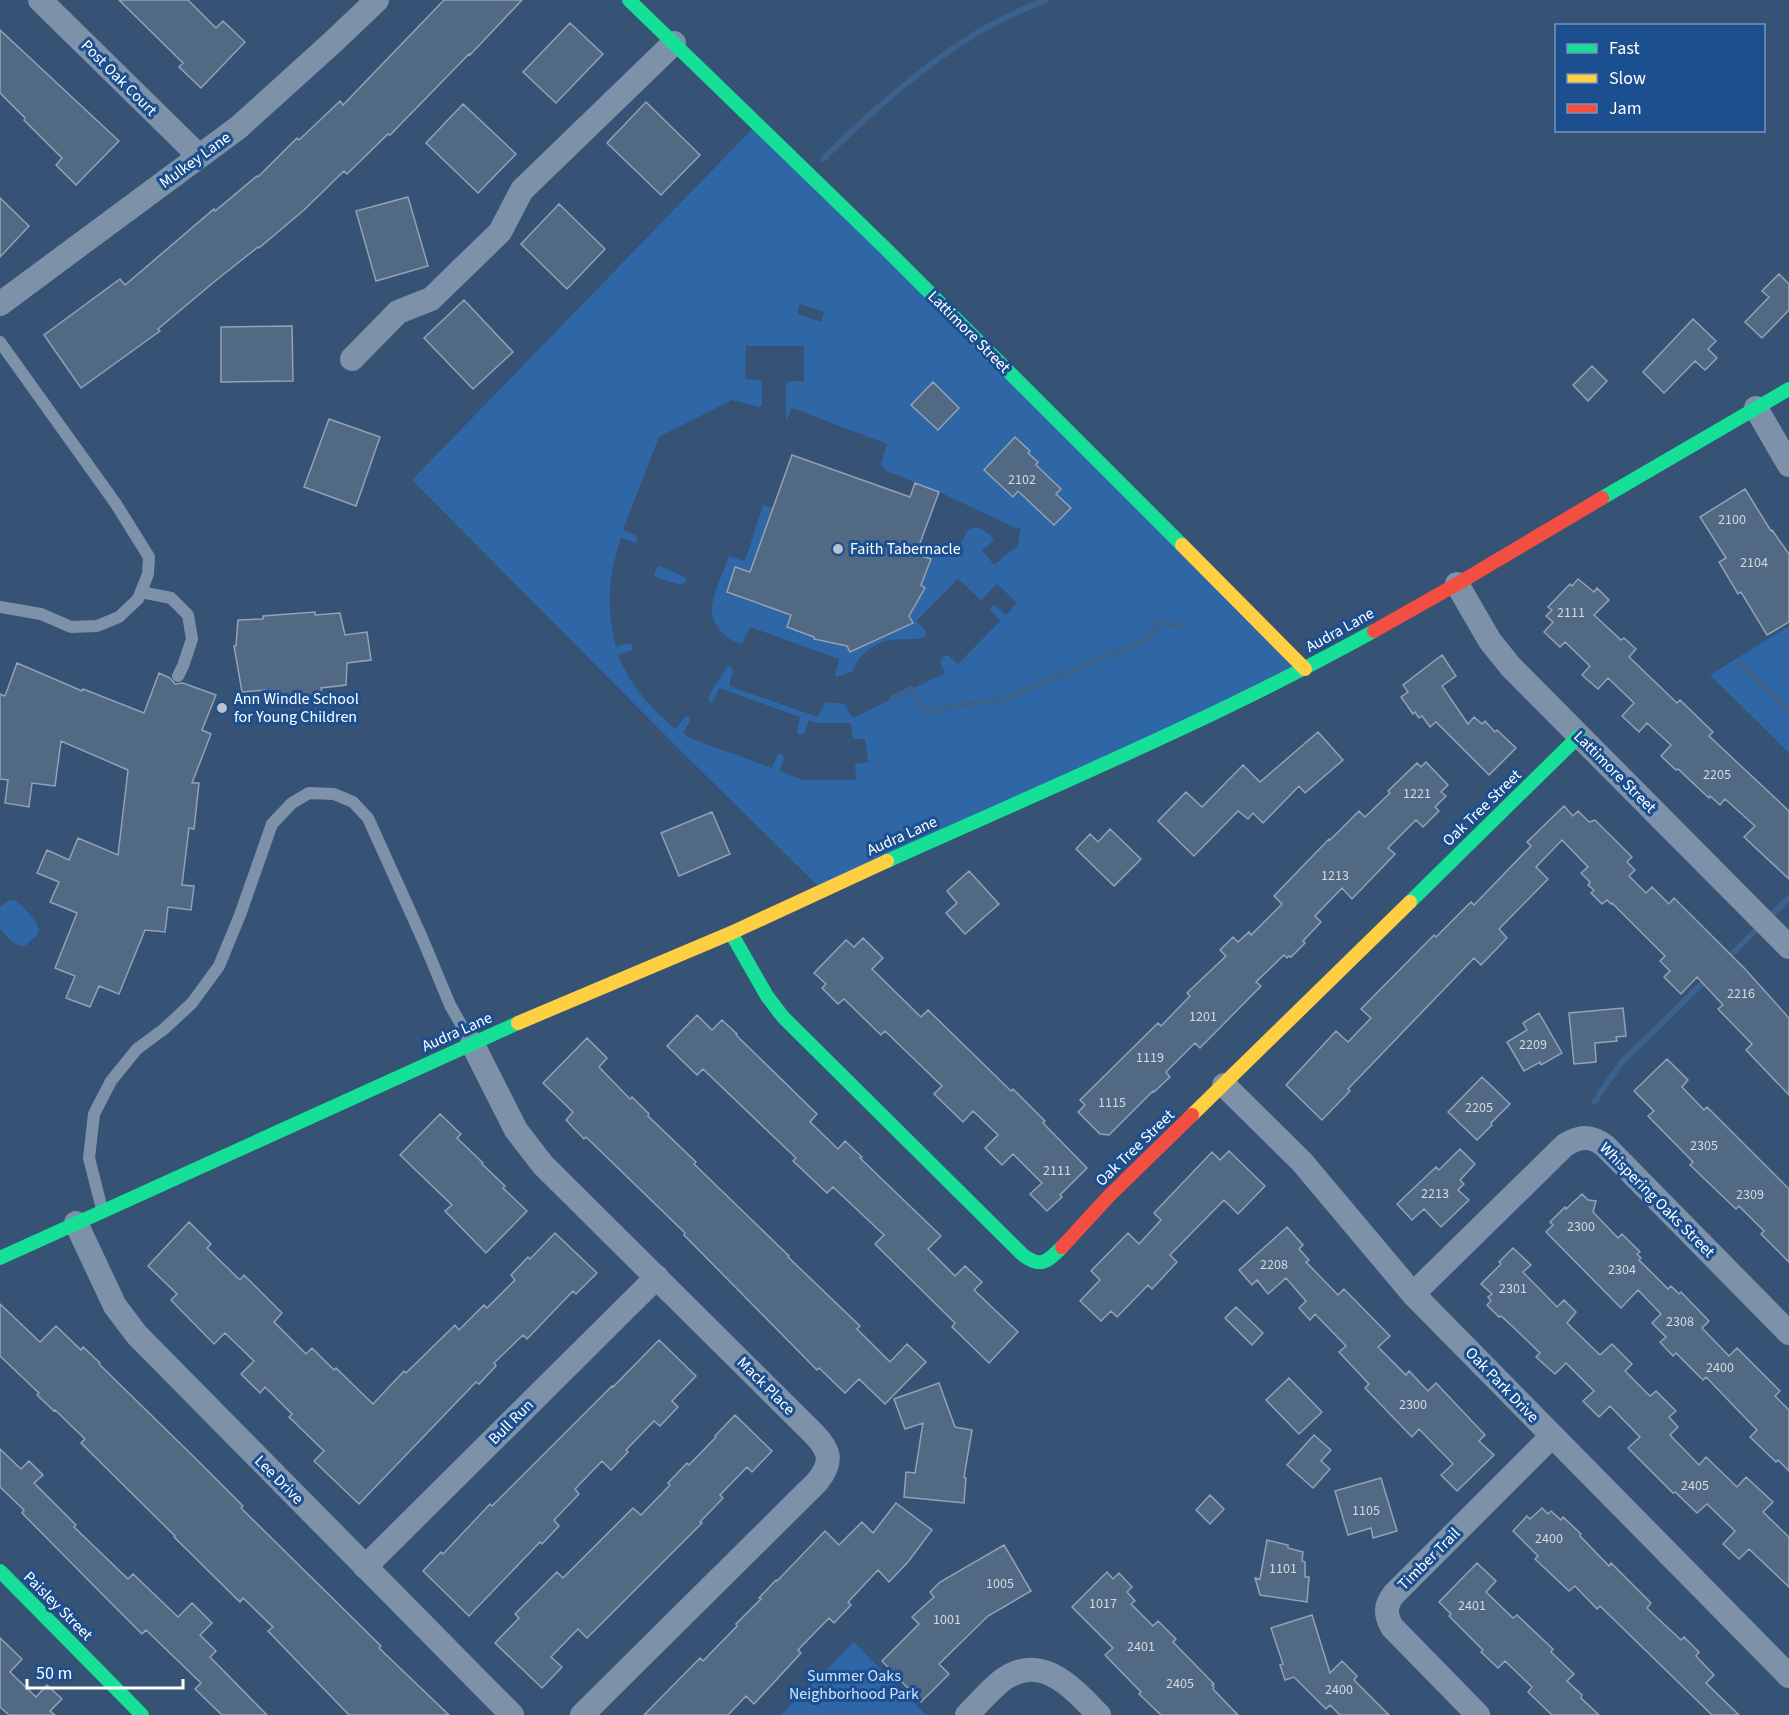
<svg xmlns="http://www.w3.org/2000/svg" width="1789" height="1715" font-family="'Source Sans 3',sans-serif">
  <rect width="100%" height="100%" fill="#365274"/>
  <path fill="#2f66a5" fill-rule="evenodd" d="M758 123 1305 669 822 890 683 753 412 480ZM800 304 824 312 821 322 797 314ZM746 346H804V381H790L786 384V421L792 408 887 444 881 464 886 471 939 492 1016 528H1021L1017 548 1013 549 994 565 982 550 993 541V538C990 534 986 532 981 529 965 521 961 546 957 558L920 544 916 554 930 559 921 585 925 589 909 616 913 623 850 652 847 646 814 639V634L811 636 787 627 791 614 735 567 750 572 773 508 763 505 745 561 729 556C724 570 714 592 712 606 709 623 727 642 742 644L750 627 839 659 835 675 837 677 853 671C858 655 875 642 892 640 904 638 915 641 926 637V631L916 621 958 579 981 600 997 584 1017 603 1006 615 996 606 992 605 990 610 1000 621 958 664 949 656 944 655 940 661 945 673 853 718 844 704 827 702 824 704 818 717 729 686 733 669 729 666 726 669 708 697 710 703 714 701 719 688 800 717 797 732 799 735 805 733 809 720 817 723H851L853 739H865L868 762 855 764 856 780H804L780 771 784 757 782 754H778L772 768 692 739 683 733 690 721 689 717 685 716 676 729C649 707 632 687 618 655L632 650 633 646 630 643 616 647C606 605 608 579 621 538L635 543 638 539 635 535 623 530 659 437 732 400 759 407 762 405V383L760 380 745 379ZM933 382 959 407 938 430 911 404ZM1015 437 1029 451 1028 453 1056 494 1018 491 1012 497 984 470Z
    M660 566 685 577 687 582 681 585 655 577 654 574 656 569Z
    M1789 626V753L1710 675Z
    M13 900C20 902 40 923 39 931 38 936 29 942 25 946 13 946 7 937 0 929V907L8 901Z
    M854 1642 926 1715H781Z"/>
  <g fill="none" stroke-linecap="round" stroke-linejoin="round">
    <path stroke="#3b618d" stroke-width="6" d="M823 159C871 112 922 66 980 31 1001 19 1023 9 1046 0
      M1740 664 1789 711
      M893 698 911 689 925 711 1007 698 1147 639 1161 622 1183 627
      M1768 918 1789 898
      M1726 960 1761 925
      M1600 1093 1622 1062 1708 978
      M1594 1102 1598 1097"/>
  </g>
  <path fill="#526984" stroke="#92a2b6" stroke-width="1.5" d="M119 0H188L216 28 223 21 245 42 201 88 179 67 183 63Z
    M444 0H522L470 55 469 54 390 135 388 134 347 174 344 171 304 210 259 248 258 247 214 282 158 329 160 331 81 388 44 335 120 279 125 285 214 209 215 211 257 176 258 177 297 138 299 140 340 101 343 105Z
    M570 23 603 54 556 103 523 72Z
    M0 30 119 141 76 185 56 165 62 158 24 120 25 118 0 93Z
    M646 102 700 155 661 195 607 143Z
    M463 104 516 154 478 193 426 143Z
    M408 197 428 266 376 281 356 211Z
    M0 198 29 226 0 257Z
    M559 204 605 249 567 289 521 244Z
    M1779 274 1789 284V310L1762 338 1745 322 1769 297 1762 291Z
    M464 300 513 352 473 389 424 338Z
    M1693 319 1716 341 1708 349 1717 358 1705 370 1695 361 1664 393 1643 372Z
    M292 326 293 381 221 382V327Z
    M1592 366 1607 381 1588 401 1573 385Z
    M933 382 959 408 938 430 911 405Z
    M329 419 380 437 356 506 304 487Z
    M1015 437 1030 451 1028 453 1038 462 1036 465 1061 489 1056 494 1071 508 1054 525 1018 491 1013 497 984 470Z
    M792 455 910 497 915 483 939 492 916 554 931 559 921 585 925 588 909 616 913 623 850 652 847 646 814 639V637L787 627 791 615 727 592 735 567 750 572Z
    M1745 489 1771 531 1772 530 1789 554V622L1767 635 1741 592 1738 594 1719 562 1726 558 1700 517Z
    M1578 579 1594 592 1597 588 1609 600 1594 615 1621 640 1624 638 1636 649 1629 657 1677 703 1680 700 1713 732 1709 736 1789 811V879L1744 837 1755 826 1725 799 1720 805 1710 796 1709 798 1678 769 1676 770 1661 756 1671 745 1647 723 1639 732 1622 716 1634 703 1608 678 1598 689 1582 675 1590 666 1565 642 1560 647 1544 632 1553 622 1546 616 1552 610 1548 607 1570 584 1572 586Z
    M315 612V615L340 613 345 635 367 632 371 660 347 663 346 685 321 688 322 696 267 703 265 690 242 692 234 646H236L238 620 263 619V616Z
    M1442 655 1456 676 1442 686 1468 724 1474 717 1482 724 1485 721 1495 732 1497 730 1516 748 1489 775 1436 722 1430 727 1422 716 1419 718 1415 712 1413 714 1401 697 1408 692 1403 685Z
    M17 663 82 691 83 689 144 713 159 673 170 678 175 684 183 683 216 695 202 730 211 734 192 783H199L194 829 189 828 182 885 194 886 191 910 168 907 165 932 145 930 119 994 99 986 90 1007 66 998 75 976 55 968 77 913 50 902 59 882 37 873 47 850 69 860 78 838 118 855 128 770 61 741 55 786 32 783 29 807 5 803 8 780 0 779V694L5 696Z
    M1318 732 1343 760 1305 793 1299 786 1263 823 1253 813 1248 819 1238 811 1194 856 1158 821 1186 792 1202 807 1243 765 1260 782Z
    M1426 762 1448 785 1441 792 1446 796 1435 807 1439 811 1423 827 1416 820 1388 848 1395 854 1352 899 1342 888 1315 916 1321 922 1303 941 1305 943 1291 957 1289 956 1287 958 1284 955 1256 982 1261 986 1200 1048 1195 1043 1166 1072 1170 1077 1154 1092 1153 1091 1109 1135 1100 1134 1078 1112 1085 1105 1080 1100 1158 1023 1161 1026 1190 996 1187 993 1226 956 1220 950 1233 937 1238 942 1249 932 1251 935 1282 904 1274 896 1329 839 1330 840 1359 811 1365 817 1390 793 1388 791 1417 763 1421 767Z
    M1564 806 1573 816 1578 811 1589 822 1595 820 1632 857 1627 862 1635 870 1629 876 1646 893 1652 887 1669 904 1674 898 1745 969 1789 1018V1095L1746 1050 1752 1044 1718 1009 1723 1005 1697 977 1681 994 1664 977 1670 971 1660 961 1665 956 1612 903 1611 904 1607 900 1602 904 1591 893 1594 890 1588 885 1590 882 1581 873 1588 867 1562 840 1536 867 1548 879 1499 929 1507 938 1481 965 1474 958 1348 1089 1350 1091 1322 1120 1286 1085 1336 1031 1348 1042 1371 1018 1361 1009 1434 935 1436 937 1471 902 1474 905 1531 846 1527 842Z
    M712 812 730 854 679 876 661 833Z
    M1110 829 1141 859 1114 886 1076 849 1090 834 1098 842Z
    M969 871 999 904 965 934 946 913 957 903 947 891Z
    M863 938 883 958 872 969 921 1017 928 1010 1011 1091 1013 1089 1045 1121 1043 1123 1087 1168 1060 1195 1062 1197 1047 1211 1030 1194 1042 1183 1013 1154 1002 1165 985 1148 998 1135 973 1111 963 1122 934 1094 942 1086 885 1031 881 1035 844 999 838 1004 822 988 826 984 814 973 846 940 854 947Z
    M1623 1008 1626 1036 1616 1037 1617 1041 1595 1043 1596 1062 1574 1064 1569 1013Z
    M1539 1013 1562 1053 1541 1065 1540 1062 1524 1071 1507 1042 1527 1030 1523 1023Z
    M697 1015 712 1030 722 1020 737 1034 736 1035 817 1114 810 1122 838 1149 845 1141 862 1157 860 1158 941 1236 928 1249 955 1276 965 1266 982 1282 974 1290 1018 1332 989 1363 952 1327 955 1323 875 1244 884 1235 833 1187 827 1193 793 1161 796 1158 703 1069 697 1075 667 1046Z
    M587 1038 607 1058 599 1067 630 1099 632 1097 649 1114 648 1116 696 1162 694 1164 789 1256 788 1257 860 1326 857 1329 890 1362 907 1344 926 1362 885 1404 859 1379 845 1393 819 1368 817 1370 684 1235 685 1233 586 1137 584 1139 566 1120 573 1112 543 1083Z
    M1667 1059 1688 1080 1682 1087 1704 1110 1707 1107 1789 1189V1262L1761 1234 1764 1231 1739 1206 1736 1209 1690 1165 1693 1162 1648 1116 1654 1111 1634 1091Z
    M1482 1077 1510 1104 1491 1123 1492 1125 1477 1140 1448 1112Z
    M440 1114 461 1134 457 1138 483 1163 482 1164 505 1186 503 1188 527 1211 486 1253 445 1211 452 1205 400 1155Z
    M1460 1149 1475 1164 1460 1180 1464 1184 1458 1190 1469 1200 1441 1227 1424 1209 1412 1220 1397 1204 1436 1167 1439 1170Z
    M1229 1151 1265 1186 1238 1214 1224 1200 1170 1255 1177 1262 1152 1289 1148 1285 1117 1317 1111 1311 1101 1321 1080 1301 1100 1280 1091 1271 1128 1233 1139 1244 1161 1220 1154 1213 1212 1152 1220 1160Z
    M1582 1194 1588 1200 1596 1201 1593 1212 1618 1238 1622 1234 1640 1252 1637 1254 1641 1258 1639 1260 1668 1289 1671 1286 1679 1294 1681 1292 1709 1321 1702 1328 1729 1356 1737 1348 1780 1391 1775 1396 1789 1410V1471L1778 1460 1776 1462 1750 1437 1757 1430 1706 1377 1703 1380 1676 1353 1673 1356 1660 1342 1666 1337 1652 1323 1661 1314 1638 1290 1621 1308 1546 1232 1553 1225 1550 1222 1565 1207 1566 1209Z
    M189 1222 211 1244 207 1248 240 1280 244 1275 282 1313 274 1322 306 1354 312 1348 334 1370 336 1368 373 1404 404 1371 406 1373 455 1325 459 1330 484 1305 487 1308 515 1280 511 1275 528 1257 530 1259 555 1233 597 1273 576 1294 573 1291 527 1339 523 1335 494 1363 496 1366 479 1384 476 1382 359 1504 314 1461 324 1451 289 1417 292 1414 265 1387 260 1393 241 1374 254 1361 225 1333 214 1344 171 1300 177 1294 148 1266Z
    M1287 1227 1303 1245 1299 1249 1309 1260 1306 1262 1338 1295 1344 1289 1390 1336 1378 1347 1406 1375 1409 1371 1428 1391 1436 1383 1485 1435 1479 1441 1494 1455 1457 1491 1441 1475 1453 1464 1419 1429 1412 1437 1365 1388 1369 1384 1339 1352 1346 1346 1315 1314 1310 1320 1299 1308 1306 1301 1286 1278 1268 1294 1257 1280 1252 1285 1239 1270Z
    M1513 1248 1531 1265 1523 1272 1557 1307 1564 1300 1576 1312 1567 1323 1600 1355 1612 1344 1632 1364 1625 1371 1650 1396 1656 1391 1676 1411 1669 1417 1678 1427 1670 1435 1699 1465 1706 1457 1737 1487 1746 1477 1773 1502 1763 1512 1789 1537V1587L1749 1549 1739 1559 1723 1544 1735 1531 1707 1504 1697 1513 1675 1492 1673 1493 1628 1448 1640 1437 1610 1406 1599 1417 1583 1401 1594 1391 1566 1363 1555 1374 1536 1357 1540 1353 1512 1326 1501 1316 1499 1317 1487 1305 1491 1301 1488 1297 1492 1294 1481 1284 1501 1264 1499 1262Z
    M0 1304 40 1342 56 1326 81 1350 83 1347 100 1363 99 1364 195 1458 243 1506 241 1508 381 1646 379 1648 449 1715H349L268 1631 273 1627 243 1598 240 1602 174 1537 175 1536 81 1443 85 1439 55 1410 54 1411 37 1395 39 1393 0 1356Z
    M1236 1307 1263 1333 1252 1345 1225 1318Z
    M659 1340 696 1376 672 1401 678 1407 660 1426 654 1421 626 1450 628 1452 611 1470 602 1461 575 1489 579 1494 554 1520 559 1526 542 1544 540 1542 469 1616 423 1571 441 1552 443 1554 490 1504 492 1506 612 1386 613 1387Z
    M1289 1378 1322 1412 1299 1434 1266 1400Z
    M939 1383 955 1427 972 1430 964 1477 966 1478 964 1503 904 1497 906 1472 915 1473 923 1423 905 1429 894 1399Z
    M735 1415 772 1451 752 1472 747 1467 720 1495 723 1498 700 1522 702 1523 587 1638 578 1629 551 1657 562 1667 542 1688 495 1643 519 1618 515 1614 557 1572 563 1578 633 1508 641 1515 670 1485 668 1483 687 1463 689 1465 716 1437 715 1436Z
    M1314 1435 1331 1450 1321 1461 1330 1469 1313 1488 1287 1465Z
    M0 1449 21 1469 29 1461 43 1475 34 1483 76 1525 74 1527 128 1579 133 1574 178 1617 192 1603 212 1623 200 1635 216 1651 210 1657 267 1715H222L195 1689 201 1683 146 1630 142 1634 108 1600 22 1513 24 1510 0 1487Z
    M1381 1478 1397 1531 1373 1538 1371 1528 1348 1535 1335 1491Z
    M1210 1495 1224 1509 1210 1524 1196 1510Z
    M896 1503 932 1530 908 1562 889 1582 878 1570 848 1602 851 1605 834 1623 829 1618 798 1650 801 1653 754 1704 746 1696 728 1715H644L700 1658 703 1661 737 1626 736 1624 761 1599 759 1598 776 1580 777 1581 825 1531 839 1545 862 1522 873 1533Z
    M1542 1508 1548 1514 1551 1511 1561 1520 1563 1517 1581 1534 1580 1536 1609 1566 1611 1563 1651 1603 1647 1608 1652 1613 1681 1640 1684 1637 1699 1652 1696 1656 1714 1675 1706 1683 1739 1715H1712L1600 1606 1597 1609 1575 1586 1569 1591 1535 1559 1538 1556 1513 1531 1527 1516 1530 1519Z
    M1267 1540 1288 1545V1548L1303 1552 1302 1561 1305 1562V1577H1309L1307 1602 1260 1595 1255 1578 1260 1579Z
    M1004 1545 1031 1591 988 1616 939 1664 949 1674 921 1702 882 1661 919 1624 912 1617 934 1597 930 1592 940 1582Z
    M1477 1563 1496 1581 1486 1592 1513 1618 1517 1615 1553 1649 1551 1652 1574 1674 1567 1681 1582 1695 1581 1698 1599 1715H1552L1528 1692 1532 1687 1505 1661 1498 1668 1481 1652 1483 1650 1449 1616 1451 1614 1439 1602Z
    M1107 1572 1113 1579 1119 1573 1132 1587 1127 1592 1135 1601 1131 1604 1153 1626 1158 1621 1176 1639 1173 1642 1214 1684 1212 1685 1214 1687 1213 1689 1238 1715H1161L1139 1694 1141 1692 1105 1655 1113 1648 1072 1607Z
    M1312 1615 1330 1673 1342 1661 1357 1676 1354 1680 1389 1715H1340L1330 1705 1326 1709 1294 1677 1285 1680 1280 1665 1283 1664 1271 1628Z
    M0 1638 22 1659 10 1672 36 1697 47 1685 62 1699 50 1711 55 1715H9L0 1707Z"/>
  <g fill="none" stroke-linecap="round" stroke-linejoin="round">
    <path stroke="#7d92a8" stroke-width="12" d="M0 342 116 504 149 557 148 574 138 599 119 617 97 626 71 627 41 614 0 607
      M141 592 171 598 188 615 192 639 183 666 178 676
      M102 1209 89 1158 94 1114 111 1081 137 1049 164 1029 192 1003 219 966 240 915 272 824 292 803 309 793 334 794 353 802 368 818 423 940 450 1005 471 1042"/>
    <path stroke="#7d92a8" stroke-width="24" d="M40 0 199 156
      M0 304 239 127 334 41 377 0
      M352 359 398 312 431 299 500 232 522 190 674 43
      M1756 408 1789 465
      M1457 584 1490 641 1511 667 1789 947
      M472 1043 516 1130 543 1165 812 1432C830 1450 834 1461 817 1482L582 1715
      M1224 1085 1302 1162 1413 1294 1789 1676
      M76 1223 115 1306 137 1335 512 1715
      M1413 1294 1565 1145C1580 1136 1591 1135 1605 1146L1789 1333
      M365 1567 657 1277
      M967 1715C978 1704 988 1692 1000 1682 1040 1650 1073 1688 1099 1715
      M1478 1715 1392 1627C1385 1614 1385 1605 1394 1594L1552 1436"/>
    <path stroke="#16e098" stroke-width="14" d="M629 0 885 248 1182 545
      M1602 498 1789 389
      M887 861C1051 787 1217 718 1374 631
      M1410 902 1579 736
      M731 933 767 996 783 1017 1023 1255C1041 1269 1048 1261 1062 1247
      M0 1258 518 1023
      M0 1571 142 1715"/>
    <path stroke="#ffcf43" stroke-width="14" d="M1182 545 1305 669
      M518 1023 731 933 887 861
      M1192 1115 1410 902"/>
    <path stroke="#f24e42" stroke-width="14" d="M1374 631 1457 584 1602 498
      M1062 1247 1109 1196 1192 1115"/>
  </g>
  <g fill="#b9c2ce" stroke="#1b4f8f" stroke-width="2">
    <circle cx="838" cy="549" r="6"/>
    <circle cx="222" cy="708" r="6"/>
  </g>
  <g text-anchor="middle" dominant-baseline="central" stroke-width="6" stroke-linejoin="round" paint-order="stroke">
    <g font-size="14" fill="#d4dae0">
      <text x="1022" y="480">2102</text>
      <text x="1732" y="520">2100</text>
      <text x="1754" y="563">2104</text>
      <text x="1571" y="613">2111</text>
      <text x="1717" y="775">2205</text>
      <text x="1417" y="794">1221</text>
      <text x="1335" y="876">1213</text>
      <text x="1741" y="994">2216</text>
      <text x="1203" y="1017">1201</text>
      <text x="1533" y="1045">2209</text>
      <text x="1150" y="1058">1119</text>
      <text x="1112" y="1103">1115</text>
      <text x="1479" y="1108">2205</text>
      <text x="1704" y="1146">2305</text>
      <text x="1057" y="1171">2111</text>
      <text x="1435" y="1194">2213</text>
      <text x="1750" y="1195">2309</text>
      <text x="1581" y="1227">2300</text>
      <text x="1274" y="1265">2208</text>
      <text x="1622" y="1270">2304</text>
      <text x="1513" y="1289">2301</text>
      <text x="1680" y="1322">2308</text>
      <text x="1720" y="1368">2400</text>
      <text x="1413" y="1405">2300</text>
      <text x="1695" y="1486">2405</text>
      <text x="1366" y="1511">1105</text>
      <text x="1549" y="1539">2400</text>
      <text x="1283" y="1569">1101</text>
      <text x="1000" y="1584">1005</text>
      <text x="1103" y="1604">1017</text>
      <text x="1472" y="1606">2401</text>
      <text x="947" y="1620">1001</text>
      <text x="1141" y="1647">2401</text>
      <text x="1180" y="1684">2405</text>
      <text x="1339" y="1690">2400</text>
    </g>
    <g font-size="16" fill="#fff" stroke="#1b4f8f">
      <text transform="translate(119 78) rotate(45)">Post Oak Court</text>
      <text transform="translate(195 160) rotate(-36)">Mulkey Lane</text>
      <text transform="translate(969 332) rotate(45)">Lattimore Street</text>
      <text transform="translate(1340 630) rotate(-29)">Audra Lane</text>
      <text transform="translate(1615 772) rotate(45)">Lattimore Street</text>
      <text transform="translate(1482 808) rotate(-44)">Oak Tree Street</text>
      <text transform="translate(902 836) rotate(-24)">Audra Lane</text>
      <text transform="translate(457 1032) rotate(-24)">Audra Lane</text>
      <text transform="translate(1135 1148) rotate(-44)">Oak Tree Street</text>
      <text transform="translate(1657 1200) rotate(45)">Whispering Oaks Street</text>
      <text transform="translate(1502 1385) rotate(46)">Oak Park Drive</text>
      <text transform="translate(766 1386) rotate(45)">Mack Place</text>
      <text transform="translate(511 1422) rotate(-45)">Bull Run</text>
      <text transform="translate(279 1480) rotate(45)">Lee Drive</text>
      <text transform="translate(1429 1559) rotate(-45)">Timber Trail</text>
      <text transform="translate(58 1606) rotate(45)">Paisley Street</text>
    </g>
    <g font-size="16" fill="#fff" stroke="#1b4f8f" text-anchor="start">
      <text x="850" y="549">Faith Tabernacle</text>
      <text x="234" y="699">Ann Windle School<tspan x="234" dy="18">for Young Children</tspan></text>
    </g>
    <g font-size="16" fill="#cfe3fa" stroke="#1b4f8f">
      <text x="854" y="1676">Summer Oaks<tspan x="854" dy="18">Neighborhood Park</tspan></text>
    </g>
  </g>
  <rect x="1555" y="24" width="210" height="108" fill="#1b4f8f" stroke="#7695bc" stroke-width="1.5"/>
  <rect x="1567" y="44" width="30" height="9" fill="#16e098" stroke="#7695bc" stroke-width="1.5"/>
  <text x="1609" y="54" font-size="18" fill="#ffffff">Fast</text>
  <rect x="1567" y="74" width="30" height="9" fill="#ffcf43" stroke="#7695bc" stroke-width="1.5"/>
  <text x="1609" y="84" font-size="18" fill="#ffffff">Slow</text>
  <rect x="1567" y="104" width="30" height="9" fill="#f24e42" stroke="#7695bc" stroke-width="1.5"/>
  <text x="1609" y="114" font-size="18" fill="#ffffff">Jam</text>
  <path d="M27 1679v9h156v-9" fill="none" stroke="#ffffff" stroke-width="3"/>
  <text x="36" y="1679" font-size="18" fill="#ffffff" stroke="#1b4f8f" stroke-width="4.5" paint-order="stroke">50 m</text>
</svg>
